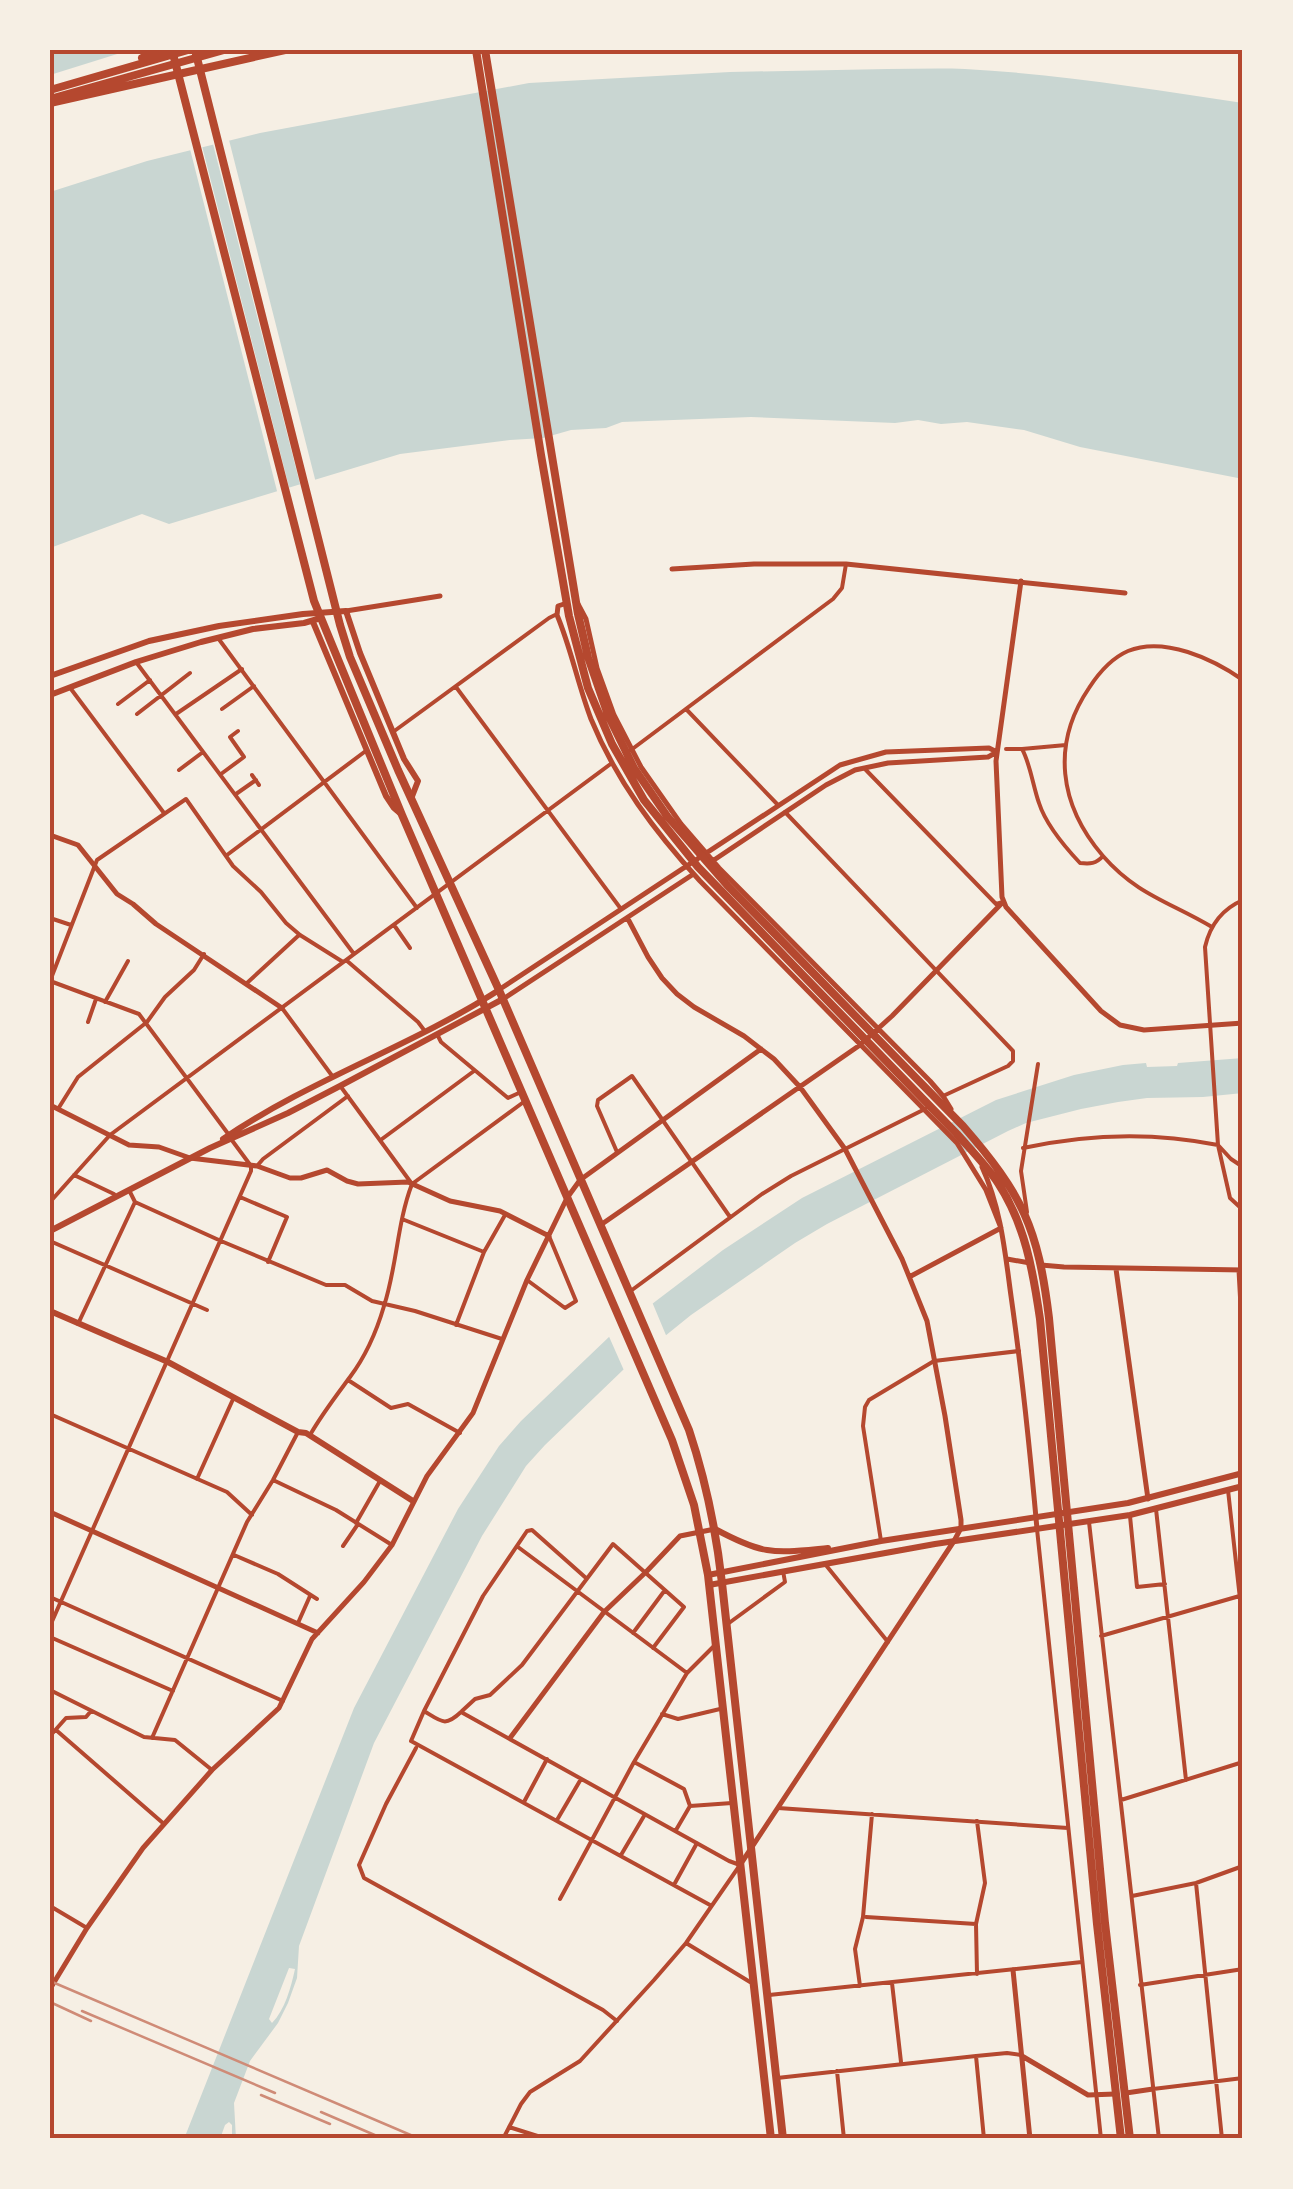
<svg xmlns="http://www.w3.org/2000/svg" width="1293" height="2189" font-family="'Open Sans',sans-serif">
  <rect width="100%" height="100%" fill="#f6efe4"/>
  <path fill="#c9d6d2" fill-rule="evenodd" d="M50 50H130L50 75Z
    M887 69C913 69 939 68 965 69 1058 74 1151 89 1243 103V479L1080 447 1024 430 967 422 941 424 918 420 895 423 751 417 622 422 606 428 571 430 543 438 510 440 400 454 169 524 142 514 50 548V192L147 161 260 133 529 83 730 72Z
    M1243 1058V1093L1203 1097 1147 1098 1118 1102 1081 1109 1026 1123 1008 1131 827 1224 795 1243 691 1315 623 1370 545 1445 526 1466 482 1536 374 1743 299 1946 297 1978 288 2003 278 2023 250 2061 234 2103 236 2139H232V2125L229 2122 225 2125 220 2139H184L354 1708 458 1509 499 1446 521 1421 610 1336 723 1250 802 1198 996 1100 1074 1075 1123 1065 1146 1063 1147 1067 1177 1066 1178 1063ZM289 1968 295 1969C291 1987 285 2010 272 2023L269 2019Z"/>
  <path fill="#f6efe4" d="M228 136 316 483 301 488 212 140Z
    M201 142 290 491 278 495 189 145Z
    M650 1297 668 1340 626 1375 607 1332Z"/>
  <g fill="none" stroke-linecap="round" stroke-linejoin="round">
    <path stroke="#b5482f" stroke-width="4" d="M1006 749H1022C1030 763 1033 786 1039 803 1046 825 1064 846 1080 863 1090 864 1096 864 1103 856
      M1022 749 1066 745
      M1243 900C1222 909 1210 925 1205 947L1218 1145 1231 1159 1243 1167
      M1212 927C1170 902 1137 895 1103 856 1059 805 1051 744 1089 688 1098 674 1112 658 1128 651 1164 636 1213 659 1243 680
      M1023 1148C1087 1134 1154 1132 1218 1145L1230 1198 1243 1210
      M1027 1212 1021 1171 1038 1064"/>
    <path stroke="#b5482f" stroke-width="4" d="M218 638 417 908
      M136 662 354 954
      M456 687 621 909
      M71 689 164 813
      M118 704 150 680
      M222 709 254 686
      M686 709 778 805
      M137 714 190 673
      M176 714 242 669
      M393 732 549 618 555 615
      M631 750 833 599 842 588 846 564
      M865 769 996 904 1003 902
      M179 770 203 752
      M221 774 244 757 230 737 238 731
      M252 775 259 785
      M236 794 256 780
      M785 812 1013 1051V1061L1008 1066 943 1096
      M227 855 367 750
      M50 918 71 925
      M394 925 410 948
      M346 960 418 1022 424 1030
      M50 981 97 860 186 799 233 866 261 892 286 923 300 935 343 962
      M50 981 139 1014 229 1135
      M247 983 298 936
      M105 1002 128 961
      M282 1008 333 1077
      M88 1022 96 999
      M438 1036 441 1042 508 1098 521 1092
      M341 1087 412 1184 525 1101
      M58 1109 78 1077 147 1022 165 997 194 970 204 954
      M382 1139 474 1071
      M617 1152 597 1106 598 1100 632 1076 730 1217
      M257 1166 263 1159 348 1096
      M74 1175 114 1194
      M130 1192 135 1202 221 1241 326 1285H345L372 1301 415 1311 502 1339
      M240 1197 287 1217 268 1262
      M50 1202 110 1135 612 763
      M402 1219 484 1252
      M50 1241 207 1310
      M527 1280 565 1308 576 1301 549 1236
      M632 1290 762 1194 791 1176 925 1109
      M78 1324 135 1202
      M456 1325 484 1252 505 1215
      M348 1380 391 1408 408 1404 460 1433
      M50 1414 227 1492 252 1515
      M310 1435C322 1414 336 1396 350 1377 365 1357 377 1330 384 1306 397 1266 397 1223 412 1184
      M197 1479 234 1397
      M273 1480 336 1510 392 1545
      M1228 1490 1243 1626
      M1156 1509 1186 1780
      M1130 1516 1137 1587 1165 1584
      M1089 1522 1159 2139
      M356 1523 380 1481
      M1037 1529 1101 2139
      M881 1541 863 1426 865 1407 869 1400 934 1361 1019 1351
      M343 1546 358 1524
      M518 1547 687 1673
      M234 1555 278 1574 317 1599
      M825 1564 888 1642
      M586 1578 532 1530 527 1531 483 1596 424 1711 411 1741 710 1905
      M50 1597 283 1701
      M298 1623 310 1596
      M729 1623 785 1582 783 1571
      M50 1626 251 1171V1166L231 1139
      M633 1633 665 1590
      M1101 1636 1243 1595
      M50 1637 173 1691
      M50 1690 144 1737 175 1740 212 1770
      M424 1711C442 1722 445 1727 461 1712L729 1861 740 1865 686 1943 654 1980 580 2061 530 2092 521 2104 503 2139
      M462 1711 475 1699 490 1695 522 1665 613 1544 684 1607 653 1648
      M662 1714 678 1719 720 1709
      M56 1730 164 1824
      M50 1736 66 1718 86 1717 91 1711
      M152 1738 247 1522 273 1480 298 1432
      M416 1748 386 1804 359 1865 364 1878 603 2010 617 2021
      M634 1762 684 1789 690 1806
      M1121 1800 1243 1762
      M524 1802 547 1759
      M778 1808 1068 1828
      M557 1820 581 1779
      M676 1830 690 1806 732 1803
      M621 1855 644 1816
      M675 1883 697 1843
      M1196 1883 1222 2139
      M1132 1896 1196 1883 1243 1866
      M560 1899 634 1762 687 1673 715 1645
      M50 1906 87 1928
      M866 1917 976 1924
      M686 1943 750 1982
      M977 1974 976 1924 985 1883 977 1821
      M892 1983 901 2062
      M1140 1985 1243 1969
      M860 1986 855 1949 863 1917 872 1814
      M769 1995 1082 1962
      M976 2056 984 2139
      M837 2071 844 2139
      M777 2078 976 2056 1007 2053 1021 2055
      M1153 2089 1243 2078
      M509 2127 547 2139"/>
    <path stroke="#b5482f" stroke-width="5" d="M672 569 754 564H846L1125 593
      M1021 581 996 761 1002 897 1006 907 1101 1011 1120 1025 1144 1030 1243 1023
      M567 603 558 606 557 615C571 648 578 685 591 719 616 780 655 832 700 881L957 1143 986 1190 1001 1228
      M578 604 586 619 597 668 614 715 641 767 681 824 719 868 930 1081 943 1096 951 1109
      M346 611 440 596
      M1242 618 1243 619
      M50 835 78 845 117 894 133 904 156 924 282 1008
      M714 860 826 785 855 770 888 763 988 757 997 752
      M628 919 648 957 662 978 677 994 694 1007 744 1036 774 1059 800 1087 845 1149 902 1259 927 1321 945 1416 961 1520V1528L954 1541 742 1862
      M500 989 840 765 886 752 989 748 997 752
      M503 999 692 875
      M50 1105 129 1145 159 1147 190 1158 257 1166 290 1178H301L327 1170 347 1181 358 1184 408 1182 450 1201 500 1211 549 1236
      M982 1167C1001 1208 1005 1252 1011 1296 1022 1373 1030 1451 1037 1529
      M602 1224 860 1045 892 1016 1003 902
      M1007 1259 1030 1263
      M1041 1265 1064 1267 1243 1270
      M1116 1269 1148 1499
      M1239 1270 1243 1342
      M911 1276 1001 1228
      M50 1512 318 1633
      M510 1738 604 1612 646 1572 680 1536 715 1529
      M1013 1970 1030 2139
      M50 1989 87 1928 143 1848 212 1770 279 1708 312 1639 364 1582 392 1545 427 1476 473 1413 527 1280 567 1198 580 1180 761 1049
      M1022 2056 1088 2095 1115 2094
      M1126 2093 1153 2089"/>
    <path stroke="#b5482f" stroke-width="6" d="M313 622 386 796 394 808 401 814
      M50 676 149 641 219 626 303 614 346 611 360 653 404 759 418 781 411 799
      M50 695 136 662 201 642 253 629 304 623 321 618
      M223 1139C309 1080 412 1046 499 990
      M50 1231 210 1148 288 1113 340 1086 503 999
      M50 1311 168 1362 298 1432 306 1433 413 1501
      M715 1529C765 1556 774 1553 828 1548
      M708 1575 881 1541 1128 1503 1243 1473
      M709 1585 935 1544 1130 1515 1243 1486"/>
    <path stroke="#b5482f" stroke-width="8" d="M172 50 314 601 402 815 672 1440 694 1505 708 1575 771 2139
      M195 50 340 625 350 657 398 770 499 990 689 1430C706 1481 716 1530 722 1583L783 2139"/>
    <path stroke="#b5482f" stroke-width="8" d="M476 50 541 455 569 616 588 688 612 744 644 800 698 867 957 1134C971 1150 986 1165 998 1183 1025 1224 1033 1271 1040 1319L1097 1924 1121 2139
      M485 50 578 614 588 657 608 715 634 768 667 816 727 885 963 1126C1023 1195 1038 1228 1049 1318L1105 1923 1130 2139
      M142 58 163 50
      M50 90 188 50
      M50 99 224 50
      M50 103 285 50"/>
    <path stroke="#cf8b77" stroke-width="2.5" d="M50 1981 420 2139
      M50 2002 91 2021
      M82 2011 275 2093
      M261 2095 330 2124
      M321 2112 384 2139"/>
  </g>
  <rect width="1293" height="2189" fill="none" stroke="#f6efe4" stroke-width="105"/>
  <rect x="52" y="52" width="1188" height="2084" fill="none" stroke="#b5482f" stroke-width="4"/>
</svg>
